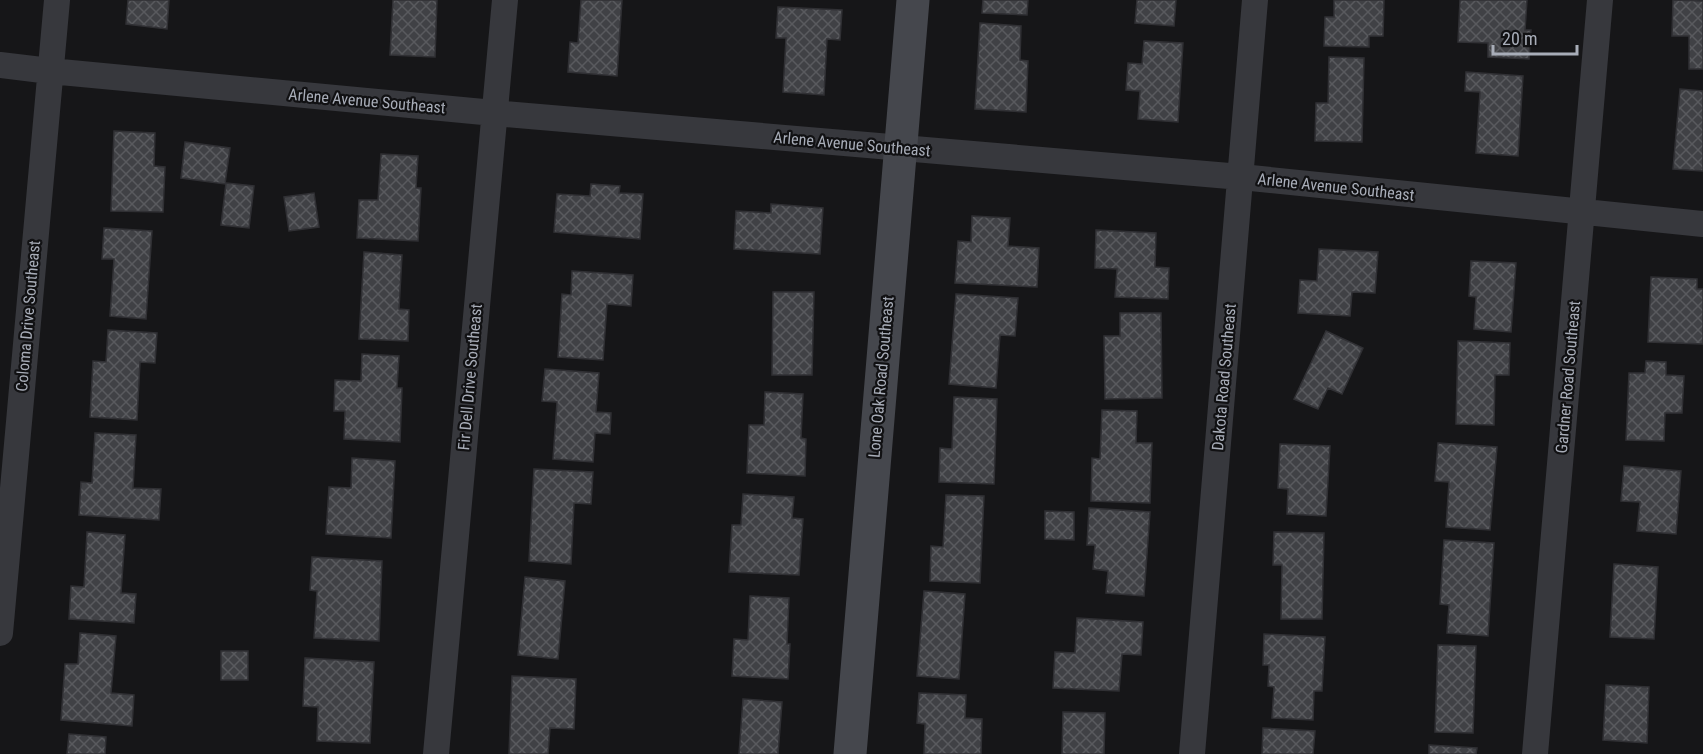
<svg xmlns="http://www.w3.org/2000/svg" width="1703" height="754" font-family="'Roboto Condensed',sans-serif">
  <defs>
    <pattern id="building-cross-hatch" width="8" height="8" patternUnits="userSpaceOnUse" patternTransform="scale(1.5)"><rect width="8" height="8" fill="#404145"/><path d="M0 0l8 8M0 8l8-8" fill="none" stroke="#595a5e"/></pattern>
  </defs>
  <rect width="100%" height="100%" fill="#161618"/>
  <path fill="url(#building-cross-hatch)" stroke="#303034" stroke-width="1.5" d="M128 0H169L167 29 126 24Z
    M393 0H437L435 57 390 55Z
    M581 0H622L617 76 568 72 570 42 578 43Z
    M983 0H1028L1027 15 982 13Z
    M1137 0H1176L1174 26 1135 23Z
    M1334 0H1384L1383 36H1369V47L1324 46 1325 17H1334Z
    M1460 0H1527L1525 30H1531L1529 59 1488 57V43L1458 42Z
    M1673 0 1703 1V69H1689V36H1672Z
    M778 7 842 10 840 40 827 39 824 95 783 92 786 38H776Z
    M980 23 1021 26 1020 60 1028 61 1026 112 975 109Z
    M1144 41 1183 43 1178 122 1138 119 1140 91 1126 90 1128 63 1142 64Z
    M1329 57 1364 58 1362 142 1315 141 1316 103H1328Z
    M1466 72 1523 76 1518 156 1476 153 1480 92 1465 91Z
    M1680 89 1703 91V171L1673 169Z
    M114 131 155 133 154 166 165 167 163 212 111 211Z
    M185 142 230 148 225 184 181 178Z
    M381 154 418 156 416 188H421L418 241 357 238 359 200H378Z
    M226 183 254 186 249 228 221 225Z
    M591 184 620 186 619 193 643 194 640 239 554 232 557 194 590 196Z
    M314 193 319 227 289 231 284 197Z
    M771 204 823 208 820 254 734 249 736 211 771 213Z
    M972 216 1010 218 1008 246 1039 248 1037 287 955 283 958 241 971 242Z
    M104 228 152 231 146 319 110 316 114 259H102Z
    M1096 230 1156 233 1155 267 1169 268 1168 299 1115 297 1117 269 1095 268Z
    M1319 249 1378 252 1375 293 1352 292 1350 316 1298 313 1300 280 1317 281Z
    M364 252 402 255 399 309 409 310 408 341 359 339Z
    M1471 261 1516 263 1511 332 1474 329 1476 297 1469 296Z
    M572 271 633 275 631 306 607 304 603 360 558 357 562 294 571 295Z
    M1651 277 1697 279V289H1703V344L1648 342Z
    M773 292H814L812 375H772Z
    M956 294 1018 298 1015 336 1000 335 996 388 949 384Z
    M1120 313H1161L1162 398 1105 399 1104 336H1120Z
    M108 330 157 333 155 363 140 362 137 420 90 417 93 361 106 362Z
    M1326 331 1363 348 1342 394 1328 388 1318 409 1294 399Z
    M1458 341 1510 343 1509 375H1495L1494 425 1456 424Z
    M362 354 399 356 397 388H402L400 442 344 439 345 411H334L335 380 361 381Z
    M1646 361 1666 362V375L1684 376 1682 413H1665L1664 441 1626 440 1629 373H1645Z
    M545 369 599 373 596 412 611 413 610 434 595 433 593 462 553 459 557 402 542 401Z
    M765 392 803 394 801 438 806 439 805 476 747 473 749 425H764Z
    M954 397 997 399 994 484 939 482 940 448 952 449Z
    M1102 410 1137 411 1136 443H1152L1150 503 1091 501 1092 458 1100 459Z
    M95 433 136 435 133 488 161 489 159 520 79 515 81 482 92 483Z
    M1438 443 1497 447 1490 530 1446 527 1449 482 1435 481Z
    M1280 444 1330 446 1326 516 1287 514 1288 489 1278 488Z
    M352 458 395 461 391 538 326 534 329 487 351 488Z
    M1624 466 1681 471 1676 534 1637 531 1640 502 1621 501Z
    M534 469 593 472 591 504 574 503 571 564 529 561Z
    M743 494 794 497 792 518 803 519 799 575 729 572 732 525H741Z
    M946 495 984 496 980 583 930 581 931 546 943 547Z
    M1089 508 1150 512 1144 596 1106 593 1108 571 1093 569 1095 545H1087Z
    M1045 511 1074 512V540L1045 539Z
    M87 532 125 535 121 593 136 594 134 623 69 619 71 586 84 587Z
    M1274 532 1324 533 1322 619H1281L1282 565H1273Z
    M1444 540 1494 543 1488 636 1447 633 1449 605 1440 604Z
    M312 557 382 561 379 641 314 638 317 591 310 590Z
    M1614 564 1658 567 1654 639 1610 637Z
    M525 577 565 581 558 659 518 655Z
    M924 591 965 594 959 679 917 676Z
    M750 596 789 598 787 644H790L788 679 732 676 734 639 748 640Z
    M1077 618 1143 622 1141 655 1122 654 1119 691 1053 688 1055 652 1075 653Z
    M80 633 116 636 111 693 134 695 132 726 61 720 65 664H78Z
    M1264 634 1325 637 1322 691H1314L1313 720 1272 718 1274 687 1268 686 1269 665H1263Z
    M1438 645 1476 646 1473 733 1435 732Z
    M221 651H248V680H221Z
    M305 658 374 662 370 743 317 741 318 707 303 706Z
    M512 676 576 679 574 729 550 728 548 754H509Z
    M1606 685 1649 687 1647 743 1603 740Z
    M919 693 966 695 965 718 982 719 981 754H924L925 724 917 723Z
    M743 699 782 702 778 754H739Z
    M1063 712 1105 713 1104 754H1062Z
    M1263 728 1315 731 1313 754H1262Z
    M69 734 106 737 105 754H67Z
    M1429 745 1477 748 1476 754H1429Z"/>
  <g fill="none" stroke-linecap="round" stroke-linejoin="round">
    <path stroke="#37383d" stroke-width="26" d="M0 65 50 71 494 113 1241 177 1703 224
      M0 633 57 0
      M436 754 505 0
      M1192 754 1255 0
      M1535 754 1600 0"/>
    <path stroke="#45474d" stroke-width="33" d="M850 754 913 0"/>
  </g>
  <g text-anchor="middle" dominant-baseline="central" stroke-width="4.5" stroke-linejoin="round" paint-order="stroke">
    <g font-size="16" fill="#a8adb8" stroke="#111113">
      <text transform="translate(367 101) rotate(5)">Arlene Avenue Southeast</text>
      <text transform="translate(852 144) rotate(5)">Arlene Avenue Southeast</text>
      <text transform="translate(1336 187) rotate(6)">Arlene Avenue Southeast</text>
      <text transform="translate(28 316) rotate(-85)">Coloma Drive Southeast</text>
      <text transform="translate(470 377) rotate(-85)">Fir Dell Drive Southeast</text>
      <text transform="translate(881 377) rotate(-85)">Lone Oak Road Southeast</text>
      <text transform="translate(1224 377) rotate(-85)">Dakota Road Southeast</text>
      <text transform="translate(1568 377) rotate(-85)">Gardner Road Southeast</text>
    </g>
  </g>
  <path d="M1493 45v9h84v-9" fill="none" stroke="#a8adb8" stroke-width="3"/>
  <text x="1502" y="45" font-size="18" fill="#a8adb8" stroke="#111113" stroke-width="4.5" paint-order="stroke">20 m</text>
</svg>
